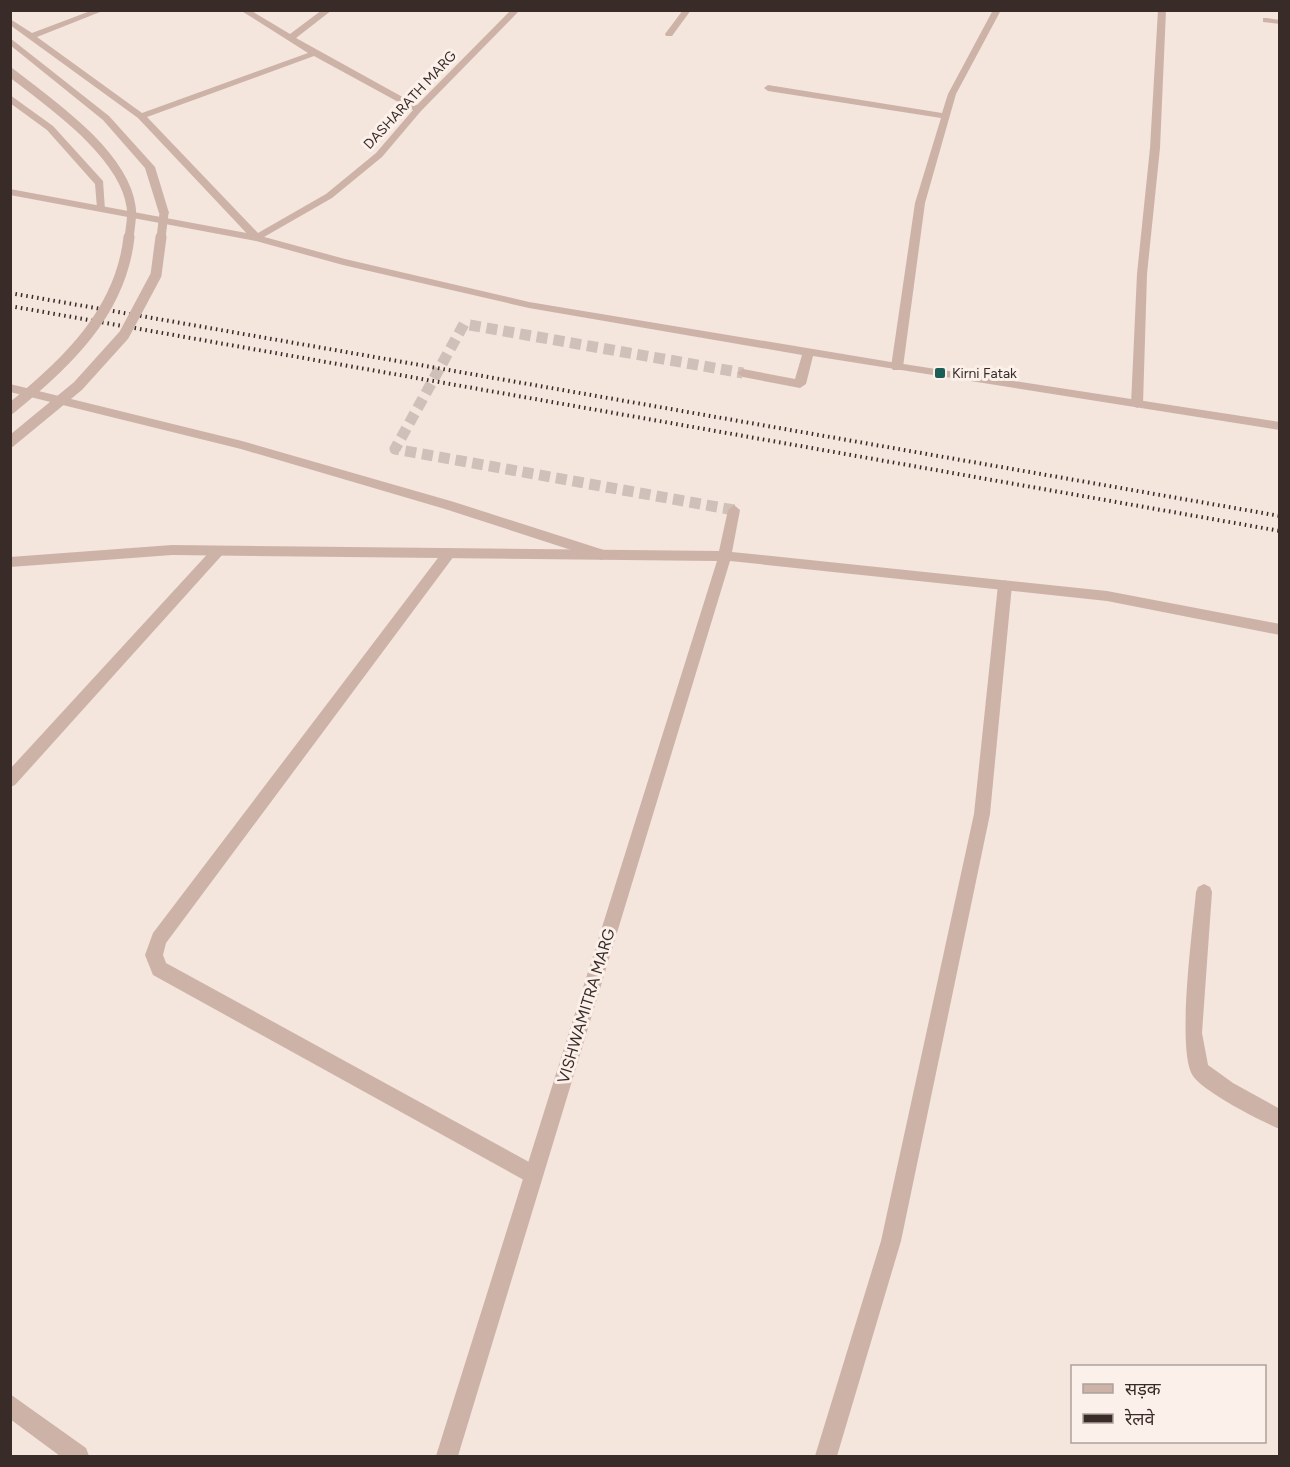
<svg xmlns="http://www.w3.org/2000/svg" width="1290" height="1467" font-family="Figtree,'Noto Sans Devanagari',sans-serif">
  <rect width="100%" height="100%" fill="#f4e5dd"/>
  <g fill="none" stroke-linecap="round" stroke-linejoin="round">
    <path stroke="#cfc0b9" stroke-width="11" stroke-dasharray="11 6" stroke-linecap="butt" d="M734 510 395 449 464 324 743 373"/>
    <path fill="#cdb2a8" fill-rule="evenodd" d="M93 10H105L37 37 142 113 308 53 240 10H250L290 34 322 10H332L296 38 417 105 511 10H520L421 111 382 157 332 198 257 241 253 240 138 118 10 25V19L32 33ZM314 56 413 110 376 153 326 194 258 233 147 117Z
      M683 10H691L672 36H666L665 34Z
      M993 10H1001L956 94 925 203 903 367 901 370H893L891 367 915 203 941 118 768 91 764 88 768 85 942 113 948 94Z
      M1158 10H1166L1160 148 1147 274 1143 404 1137 408 1131 404 1137 274 1150 148Z
      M1266 18 1280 20V24L1263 22V18Z
      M10 95 53 126 103 181 105 210 97 208 95 184 47 130 10 103Z
      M10 384 242 441 454 502 607 551 609 555 602 560 445 509 241 449 10 392Z
      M218 546 225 551 223 554 15 785 10 787V769L213 548Z
      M449 548 454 550 456 553 454 556 166 943 163 955 166 963 540 1168 543 1175 540 1182 533 1185 153 975 145 955 153 933 444 550Z
      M1005 580 1012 585 990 814 901 1241 837 1456H815L881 1241 974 814 998 585Z
      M1204 884 1210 887 1212 892 1202 1033 1208 1065 1233 1083 1280 1109V1129C1260 1121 1204 1092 1193 1076 1176 1051 1193 927 1196 892L1198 887Z
      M10 1394 86 1448 89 1456H60L10 1419Z"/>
    <path fill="#cdb2a8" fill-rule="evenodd" d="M10 38 109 116 155 167 169 213 167 215 159 213 145 168 103 120 10 45Z
      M10 189 257 235 345 259 529 302 897 363 1280 422V430L813 356 806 384 800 388 743 377 737 373 743 369 795 379 802 355 529 308 343 265 256 241 10 195Z
      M734 505 740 510 732 552 1107 591 1280 624V635L1107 601 730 561 458 1456H436L717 561 172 555 10 567V557L172 545 719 551 728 510Z"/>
    <path stroke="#392b28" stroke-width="4" stroke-dasharray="1.5 4" stroke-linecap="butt" d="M10 293 1280 516
      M10 306 1280 531"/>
    <path stroke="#cdb2a8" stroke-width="9" d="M10 72C50 103 123 153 131 206 133 216 130 228 129 238
      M161 238 164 213"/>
    <path stroke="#cdb2a8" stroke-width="11" d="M10 409C66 364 121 312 129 237
      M10 442 78 386 124 335 156 275 161 237"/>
  </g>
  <rect fill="#1b5e55" stroke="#fbf0ea" stroke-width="2" x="934" y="367" width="12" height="12" rx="3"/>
  <g text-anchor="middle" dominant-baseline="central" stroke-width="6" stroke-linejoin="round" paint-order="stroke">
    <g font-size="14" fill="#392b28" stroke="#fbf0ea">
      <text transform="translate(410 100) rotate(-47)">DASHARATH MARG</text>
    </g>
    <g font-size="14" fill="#392b28" stroke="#fbf0ea" text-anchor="start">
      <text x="952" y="373">Kirni Fatak</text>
    </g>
    <g font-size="16" fill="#392b28" stroke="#fbf0ea">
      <text transform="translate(586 1006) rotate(-73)">VISHWAMITRA MARG</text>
    </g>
  </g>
  <rect width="1290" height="1467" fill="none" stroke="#392b28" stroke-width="24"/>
  <rect x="1071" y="1365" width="195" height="78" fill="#fbf0ea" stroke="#ada19c" stroke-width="1.5"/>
  <rect x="1083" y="1384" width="30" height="9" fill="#cdb2a8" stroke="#ada19c" stroke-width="1.5"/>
  <text x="1125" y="1395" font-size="18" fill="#392b28">सड़क</text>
  <rect x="1083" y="1414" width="30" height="9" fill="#392b28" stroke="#ada19c" stroke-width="1.5"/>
  <text x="1125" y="1425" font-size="18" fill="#392b28">रेलवे</text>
</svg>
